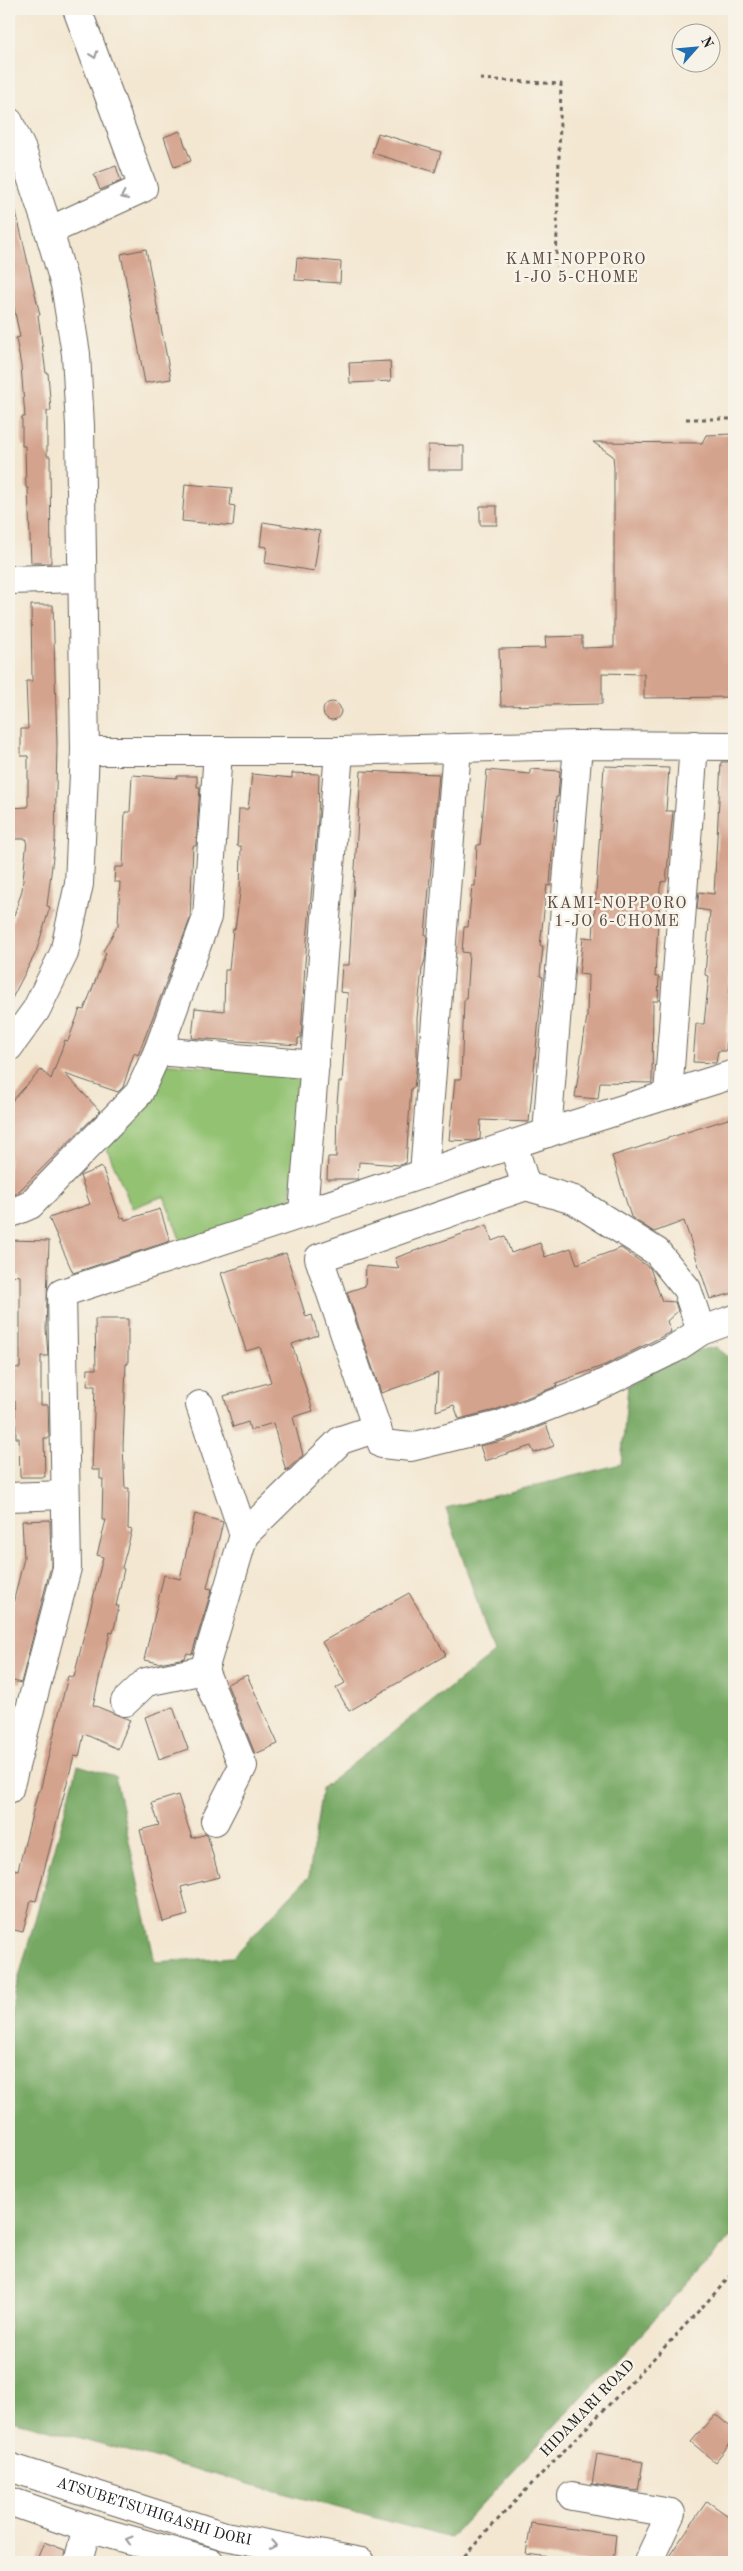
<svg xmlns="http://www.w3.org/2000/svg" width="743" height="2571" font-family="'Old Standard TT',serif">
  <rect width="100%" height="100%" fill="#f7f3e8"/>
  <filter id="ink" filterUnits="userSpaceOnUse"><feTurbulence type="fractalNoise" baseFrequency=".02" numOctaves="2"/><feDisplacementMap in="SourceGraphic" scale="10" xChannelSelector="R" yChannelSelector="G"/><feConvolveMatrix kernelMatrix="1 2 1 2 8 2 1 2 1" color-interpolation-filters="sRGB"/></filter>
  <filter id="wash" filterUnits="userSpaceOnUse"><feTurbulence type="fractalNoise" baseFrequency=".0096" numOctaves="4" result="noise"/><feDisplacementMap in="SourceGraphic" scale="20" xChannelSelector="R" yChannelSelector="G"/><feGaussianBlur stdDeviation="1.12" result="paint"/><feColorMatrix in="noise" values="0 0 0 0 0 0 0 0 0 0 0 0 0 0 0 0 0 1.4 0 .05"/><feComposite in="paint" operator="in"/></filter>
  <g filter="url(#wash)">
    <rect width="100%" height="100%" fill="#f3e7d1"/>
    <path fill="#93c272" stroke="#586f47" d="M161 1063 304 1075 290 1207 181 1242 164 1196 132 1208 105 1144Z"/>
    <path fill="#76a864" stroke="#496240" d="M716 1347 734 1361V2234L450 2538 9 2419V2013L78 1765 115 1776 155 1962 233 1957 309 1876 322 1788 494 1653 446 1508 621 1464 628 1386 678 1354Z"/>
    <g id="blocks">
      <path fill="#d4a38d" d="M180 131 191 161 174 167 164 137Z
        M378 133 441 152 435 172 372 153Z
        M116 166 121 181 100 190 94 174Z
        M15 207 40 315H38L46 373H48L51 411H47V456H50L51 563H31L28 488H26L25 446H22V417H25L21 366 16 338 20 337 9 284V208Z
        M146 249 171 379 145 383 121 254Z
        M297 258 341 262 340 283 295 280Z
        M390 361 391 381 350 383 349 363Z
        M734 434V697L644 698V674L602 673V704L501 706 499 649 546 648 545 637 582 636V648L614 647V467L613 456 593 442 702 443 706 435Z
        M428 445 464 446V470H428Z
        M185 484 232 488 230 505 235 506 233 526 182 521Z
        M480 506H497V525H480Z
        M263 522 320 531 314 571 265 563 267 547 260 546Z
        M31 605H53L57 744 55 841 47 906 50 907 36 952 9 1004V932L22 890 27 839H9V808L28 807V756H21V729H28L26 681H32Z
        M323 711a9 9 0 1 1 18 0a9 9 0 1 1-18 0Z
        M721 762H734V927L726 1051H718L716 1063 693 1062 696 1024H704L709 976 705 975 710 911 697 909 699 892 714 894Z
        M604 766 669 768 666 811H673L666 882 662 881 660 888 655 977H659L658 1001H653L652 1083 600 1082 598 1099 575 1097 587 1016 588 975 579 974 583 937 593 938Z
        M530 769 560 771 558 797H556L550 886 547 885 540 946H543L540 976 543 977 529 1122 481 1120 480 1139 474 1141 449 1140 455 1079H461L464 1000H466L469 953 462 952 464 927H468L472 886H475L477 845H480L487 770 530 774Z
        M361 771 439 774 425 935H427L425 960 422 969 417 1018V1062L414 1088H411L406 1163 399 1165 359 1162 358 1179H327L328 1157H336L337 1103 339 1082H342L348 993 340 992 342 965H349Z
        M292 773 319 774 318 819 305 963 301 1038H298V1045L192 1038 195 1008 224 1011 225 970H229L233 929H235L240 893 241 846H237L239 809H248L252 774 292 778Z
        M132 775 177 778V776H197V787H200L196 846H193L190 919 156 1009 138 1055 134 1053 123 1087 118 1092 65 1074 100 1111 17 1193 9 1197V1104L41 1070 51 1079 65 1040 68 1041 80 1009 84 1010 106 953 103 951 118 925 120 882H114L115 867H123L125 812H130Z
        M734 1117V1293L710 1299 684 1221 654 1232 631 1217 612 1156Z
        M102 1167 121 1218 124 1217 125 1220 160 1209 170 1241 73 1273 49 1218 90 1204 80 1176Z
        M487 1225 492 1241 505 1236 511 1253 540 1243 545 1257 571 1248 577 1264 621 1248 650 1268 662 1301 675 1302 678 1311 667 1321 671 1332 605 1365 556 1383 557 1386 495 1410 459 1419 454 1405 436 1411 438 1373 381 1393 347 1292 365 1286 366 1266 399 1269 395 1258Z
        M9 1240 49 1241 46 1329 48 1356H41V1405H48L49 1438H44L45 1477H20L19 1438H16L15 1401H13V1368H20V1276L9 1275Z
        M286 1253 306 1317 312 1315 318 1335 292 1344 313 1411 293 1417 303 1455 286 1471 273 1423 250 1430 248 1422 233 1427 224 1396 271 1382 260 1347 246 1351 221 1273Z
        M95 1319H128V1364H126L123 1447 125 1488H129L128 1529 132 1530 122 1568 124 1569 116 1606H119L113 1633 110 1632 93 1705 130 1720 118 1749 84 1734 79 1757 74 1756 36 1901 31 1900 23 1932 9 1929V1896L15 1869 18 1870 38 1791H40L68 1676 74 1677 103 1557 97 1555 106 1520H102L103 1479H100V1470H92L95 1386H87L88 1369H96Z
        M546 1424 554 1446 534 1453 531 1446 485 1461 480 1446 506 1440Z
        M195 1514 223 1522 207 1588 212 1589 192 1654 187 1653 185 1658 159 1663 144 1660 164 1575 180 1579Z
        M50 1520 51 1566 21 1683 9 1680V1620L24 1558 22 1521Z
        M409 1593 446 1655 349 1711 336 1688 345 1683 322 1642Z
        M247 1675 278 1744 255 1754 227 1684Z
        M173 1707 188 1749 159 1759 145 1717Z
        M178 1795 192 1838 207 1834 219 1877 181 1887 188 1915 163 1922 140 1830 159 1825 152 1803Z
        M715 2414 734 2430V2439L715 2462 691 2442Z
        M597 2454 643 2462 638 2491 592 2484Z
        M707 2501 734 2520V2562H665Z
        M531 2523 616 2535 613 2562H588L526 2554Z
        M44 2542 65 2550 63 2562H36Z"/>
    </g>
  </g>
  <g filter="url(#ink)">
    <use href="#blocks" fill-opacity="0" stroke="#67635b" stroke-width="1"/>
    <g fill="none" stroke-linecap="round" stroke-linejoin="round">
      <g stroke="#67635b" stroke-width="30">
        <g id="minor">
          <path d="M9 122 22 150 49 231 65 285 76 354 80 426 85 751 79 884 64 953 36 1010 9 1047"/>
          <path d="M49 231 143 188 77 9"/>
          <path d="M9 580 82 578"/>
          <path d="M85 751H339L578 745 734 746"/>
          <path d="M158 1051 315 1065"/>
          <path d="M668 1095 694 745"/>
          <path d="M547 1133 578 745"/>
          <path d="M513 1144 526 1186 574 1200 657 1252 687 1289 701 1331"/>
          <path d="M424 1174 457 748"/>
          <path d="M526 1186 319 1258 382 1444 411 1447 500 1425 590 1390 674 1349 701 1331 734 1319"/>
          <path d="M303 1213 339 751"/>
          <path d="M9 1214 30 1205 139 1093 158 1051 207 917 218 751"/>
          <path d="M200 1405 244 1535"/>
          <path d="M9 1497 64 1495"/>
          <path d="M204 1670 243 1766 215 1821"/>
          <path d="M125 1702 146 1682 204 1670 244 1535 341 1440 377 1428"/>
          <path d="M9 1789 67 1568 62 1293 547 1133 734 1074"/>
          <path id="s1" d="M9 2467 225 2536 361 2562"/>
          <path d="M572 2496 671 2513 648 2562"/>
          <path d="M9 2501 87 2528 210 2562"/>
          <path d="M78 2562 87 2528"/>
        </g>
      </g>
      <path stroke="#67635b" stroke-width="3" stroke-dasharray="4 4" stroke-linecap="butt" d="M480 79 561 84 556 267
        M686 419H734
        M459 2562C548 2463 645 2372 734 2272"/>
      <use href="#minor" stroke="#fff" stroke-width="28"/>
    </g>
    <defs><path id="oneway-chevron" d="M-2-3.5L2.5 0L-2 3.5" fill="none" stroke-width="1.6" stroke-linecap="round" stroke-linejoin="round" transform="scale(1.25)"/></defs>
    <g stroke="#999">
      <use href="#oneway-chevron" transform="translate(94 55) rotate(70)"/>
      <use href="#oneway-chevron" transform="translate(124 196) rotate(155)"/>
      <use href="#oneway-chevron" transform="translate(129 2540) rotate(-164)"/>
      <use href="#oneway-chevron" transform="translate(273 2545) rotate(11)"/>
    </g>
  </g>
  <g text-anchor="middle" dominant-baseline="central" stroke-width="5" stroke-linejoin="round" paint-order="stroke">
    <g font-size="15" fill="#1c1c1c" stroke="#f7f3e8">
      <text transform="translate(588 2409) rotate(-46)">HIDAMARI ROAD</text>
      <text stroke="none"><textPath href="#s1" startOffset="152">ATSUBETSUHIGASHI DORI</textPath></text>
    </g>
    <g font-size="16" letter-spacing="1" fill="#5c4b44" stroke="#f7f3e8">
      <text x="576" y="260">KAMI-NOPPORO<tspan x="576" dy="18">1-JO 5-CHOME</tspan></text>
      <text x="617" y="904">KAMI-NOPPORO<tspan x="617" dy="18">1-JO 6-CHOME</tspan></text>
    </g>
  </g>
  <rect width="743" height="2571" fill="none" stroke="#f7f3e8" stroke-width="30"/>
  <g transform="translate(696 48) rotate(63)"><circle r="24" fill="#f7f3e8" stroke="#9f9d96"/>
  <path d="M0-4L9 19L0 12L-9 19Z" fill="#1f6fb2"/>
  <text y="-8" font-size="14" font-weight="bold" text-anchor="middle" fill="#1c1c1c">N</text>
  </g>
</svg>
